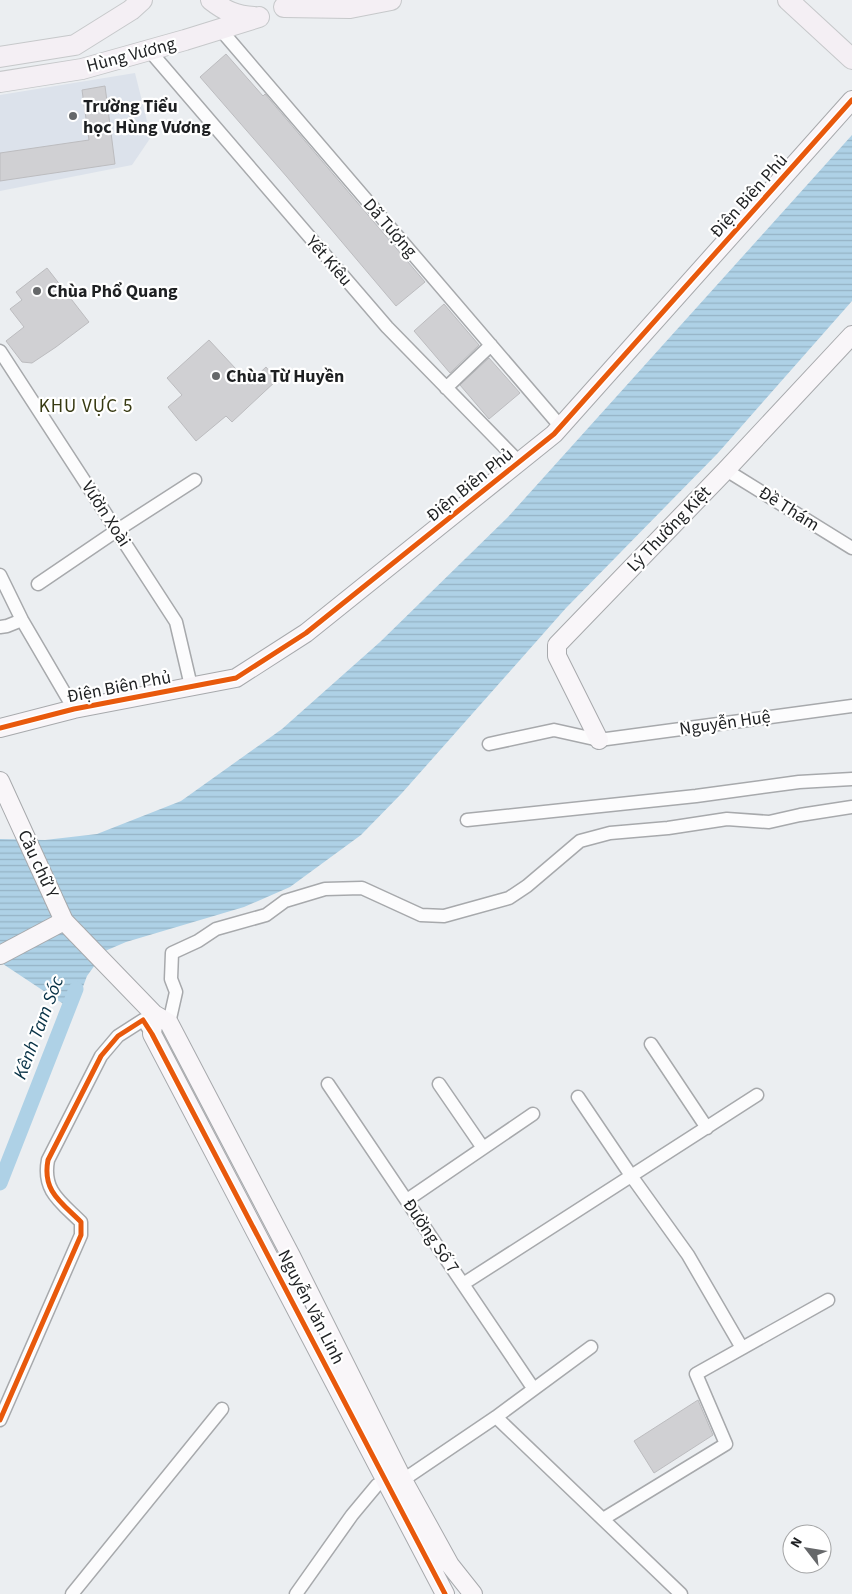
<svg xmlns="http://www.w3.org/2000/svg" width="852" height="1594" font-family="'Source Sans 3',sans-serif">
  <defs>
    <pattern id="water-rules" width="6" height="5" patternUnits="userSpaceOnUse" patternTransform="scale(1.25)"><rect width="6" height="5" fill="#aed1e6"/><path d="M0 2.5h6" fill="none" stroke="#95b3c5"/></pattern>
  </defs>
  <rect width="100%" height="100%" fill="#ebeef1"/>
  <path fill="#dce2eb" d="M135 73 151 137 132 165 0 191V95Z"/>
  <path fill="url(#water-rules)" d="M852 135V301L718 453 566 608 402 793 361 835 290 887 244 907 126 942 105 951 87 976 74 1011 0 962V839L45 840 97 834 181 801 282 729 380 642 508 517Z"/>
  <g fill="none" stroke-linecap="round" stroke-linejoin="round">
    <path stroke="#aed1e6" stroke-width="15" d="M0 1183 76 989"/>
  </g>
  <path fill="#d0d0d3" stroke="#bcbcbf" d="M226 54 263 96 265 94 425 282 396 306 287 177 200 77Z
    M105 86 115 164 0 181V153L89 140 82 90Z
    M47 268 89 322 56 347 32 363 22 362 6 341 24 327 10 309 22 300 16 292Z
    M444 304 479 345 450 373 414 331Z
    M209 340 249 383 266 367 277 380 232 422 226 416 196 441 168 407 182 395 167 378Z
    M489 358 520 393 489 419 460 385Z
    M698 1400 713 1435 654 1473 634 1441Z"/>
  <g fill="none" stroke-linecap="round" stroke-linejoin="round">
    <g stroke="#a7a9ac" stroke-width="15">
      <path id="street" d="M220 29 561 427
        M149 50 387 327 519 462
        M0 351 176 622 191 686
        M446 388 491 345
        M726 470 852 548
        M0 575 22 620 74 709
        M38 584 116 531 195 480
        M0 627 7 626 22 620
        M489 744 554 730 599 740 852 706
        M467 820 696 796 799 782 852 779
        M169 1023 176 992 171 979 172 953 198 941 216 929 266 915 285 901 325 889 362 888 421 915 444 916 509 898 527 886 580 841 610 833 668 828 727 819 769 822 800 815 852 807
        M651 1044 707 1128
        M328 1084 533 1388
        M439 1084 483 1148
        M578 1097 632 1177 688 1255 742 1348
        M407 1200 533 1114
        M463 1284 757 1095
        M496 1417 681 1594
        M0 1420 81 1235V1222C61 1202 42 1191 48 1160L101 1056 118 1036 143 1020 152 1034
        M403 1480 496 1417 591 1347
        M603 1519 726 1444 696 1374 828 1300
        M72 1594 222 1409
        M296 1594 352 1515 377 1485 386 1482"/>
    </g>
    <g stroke="#a7a9ac" stroke-width="20">
      <path id="secondary" d="M0 728 74 709 236 678 306 633 554 434 852 100
        M599 740 557 656V645L726 470 852 335
        M0 781 64 921 154 1014
        M0 955 64 921
        M445 1594 152 1034 154 1014 169 1023 291 1256 403 1480 450 1565 473 1594"/>
    </g>
    <g stroke="#c6c8ca" stroke-width="22">
      <path id="primary" d="M211 0C225 11 236 16 254 17
        M788 0 852 59
        M284 7 350 8 391 0
        M0 57 75 45 131 10 142 0
        M0 82 82 69 185 40 259 17"/>
    </g>
    <use href="#street" stroke="#fcfcfd" stroke-width="12"/>
    <use href="#secondary" stroke="#f9f6f9" stroke-width="18"/>
    <use href="#primary" stroke="#f4eff4" stroke-width="20"/>
    <g stroke="#fff" stroke-width="8">
      <path id="cycleway" d="M0 728 74 709 236 678 306 633 554 434 852 100
        M0 1420 81 1235V1222C61 1202 42 1191 48 1160L101 1056 118 1036 143 1020 152 1034 445 1594"/>
    </g>
    <use href="#cycleway" stroke="#e8590c" stroke-width="5"/>
  </g>
  <g fill="#66686a" stroke="#fff" stroke-width="2">
    <circle cx="73" cy="116" r="5"/>
    <circle cx="37" cy="291" r="5"/>
    <circle cx="216" cy="376" r="5"/>
  </g>
  <g text-anchor="middle" dominant-baseline="central" stroke-width="4.5" stroke-linejoin="round" paint-order="stroke">
    <g font-size="18" fill="#1e2022" stroke="#fff">
      <text transform="translate(131 55) rotate(-15)">Hùng Vương</text>
      <text transform="translate(749 196) rotate(-48)">Điện Biên Phủ</text>
      <text transform="translate(390 228) rotate(49)">Dã Tượng</text>
      <text transform="translate(329 261) rotate(49)">Yết Kiêu</text>
      <text transform="translate(470 485) rotate(-39)">Điện Biên Phủ</text>
      <text transform="translate(789 509) rotate(32)">Đề Thám</text>
      <text transform="translate(106 514) rotate(57)">Vườn Xoài</text>
      <text transform="translate(669 529) rotate(-46)">Lý Thường Kiệt</text>
      <text transform="translate(119 687) rotate(-11)">Điện Biên Phủ</text>
      <text transform="translate(725 723) rotate(-8)">Nguyễn Huệ</text>
      <text transform="translate(38 864) rotate(65)">Cầu chữ Y</text>
      <text transform="translate(431 1236) rotate(56)">Đường Số 7</text>
      <text transform="translate(311 1307) rotate(63)">Nguyễn Văn Linh</text>
    </g>
    <g font-size="18" font-weight="bold" fill="#1e2022" stroke="#fff" text-anchor="start">
      <text x="83" y="106">Trường Tiểu<tspan x="83" dy="21">học Hùng Vương</tspan></text>
      <text x="47" y="291">Chùa Phổ Quang</text>
      <text x="226" y="376">Chùa Từ Huyền</text>
    </g>
    <g font-size="19" letter-spacing="1" fill="#373a12" stroke="#fff">
      <text x="86" y="406">KHU VỰC 5</text>
    </g>
    <g font-size="19" font-style="italic" fill="#073145" stroke="#fff">
      <text transform="translate(39 1028) rotate(-69)">Kênh Tam Sóc</text>
    </g>
  </g>
  <g transform="translate(807 1549) rotate(301)"><circle r="24" fill="#ffffff" stroke="#a5a6a7"/>
  <path d="M0-4L9 19L0 12L-9 19Z" fill="#66686a"/>
  <text y="-8" font-size="14" font-weight="bold" text-anchor="middle" fill="#1e2022">N</text>
  </g>
</svg>
